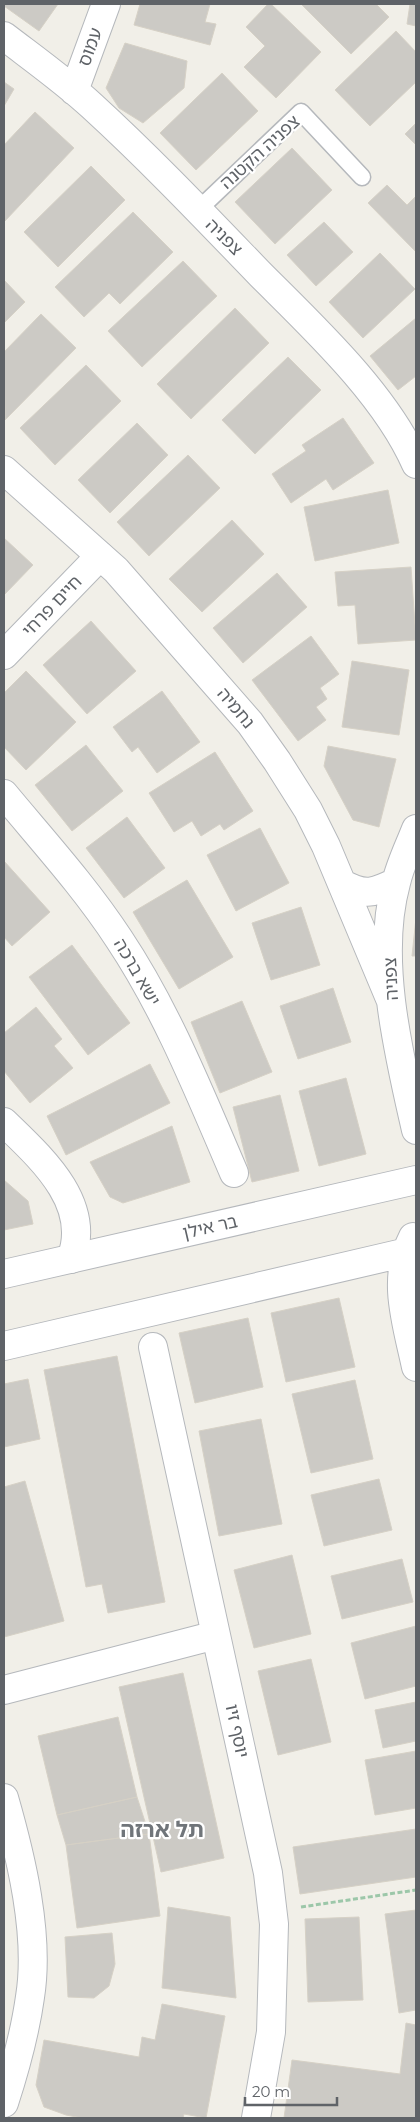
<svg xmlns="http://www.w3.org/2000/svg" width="420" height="2122" font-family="Montserrat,'Noto Sans Hebrew',sans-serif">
  <rect width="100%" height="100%" fill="#f1efe8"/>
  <path fill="#cccac5" stroke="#d6d1c6" d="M4 4H58L39 31 4 6Z
    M140 4H210L205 22 216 24 210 45 134 25Z
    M268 4H271L321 52 276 98 244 67 265 46 246 27Z
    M301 4H376L389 17 351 54Z
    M410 4H416V26L407 24Z
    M396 31 416 52V82L370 126 335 90Z
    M125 43 187 61 184 88 143 123 119 108 106 88Z
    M222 73 258 111 196 170 160 133Z
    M4 82 14 89 4 106Z
    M35 112 74 148 4 222V145Z
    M416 123V145L405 134Z
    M292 148 332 190 275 244 235 202Z
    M91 166 125 200 58 267 24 232Z
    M387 185 407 205 416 196V252L368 203Z
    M133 212 173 252 120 304 109 293 84 317 55 287Z
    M324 222 353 252 316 286 287 255Z
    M380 253 415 289 363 338 329 302Z
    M183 261 217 296 142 367 108 331Z
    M4 280 25 302 4 323Z
    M235 308 269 343 191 419 157 384Z
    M41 314 76 348 5 420 4 352Z
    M416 318V376L398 390 370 356Z
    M288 357 321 390 255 454 222 420Z
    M86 365 121 401 55 465 20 428Z
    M343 418 374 463 333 490 326 479 291 503 272 474 306 451 302 445Z
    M137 423 168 455 110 513 78 480Z
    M188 455 220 488 149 556 117 522Z
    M388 490 399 543 315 561 304 507Z
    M232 520 264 554 202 612 169 579Z
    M4 538 33 565 4 595Z
    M411 567 416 640 358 644 355 605 338 606 335 572Z
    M277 573 307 607 243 663 213 628Z
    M91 621 136 671 87 714 43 665Z
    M311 636 339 674 320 688 327 699 316 707 326 720 298 741 252 680Z
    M352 661 409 670 399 735 342 727Z
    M26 671 76 722 26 770 4 747V693Z
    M162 691 200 742 157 773 138 747 132 752 113 727Z
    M86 745 123 791 72 831 35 785Z
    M328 746 396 759 379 827 353 820 324 766Z
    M215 752 253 811 224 830 220 824 201 836 192 821 174 832 149 793Z
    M127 817 165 868 124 898 86 848Z
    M260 828 289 883 236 911 207 855Z
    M4 861 50 912 12 946 4 937Z
    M187 880 233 957 179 989 133 912Z
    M301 907 320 965 271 980 252 923Z
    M416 918V956H412Z
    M72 945 130 1023 88 1055 29 977Z
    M333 988 351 1042 298 1059 280 1006Z
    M242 1001 272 1072 220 1093 191 1022Z
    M36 1007 62 1039 54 1046 73 1068 30 1103 4 1071V1033Z
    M150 1064 170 1103 66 1155 47 1116Z
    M346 1078 366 1154 319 1166 299 1091Z
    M280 1095 299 1171 252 1182 233 1107Z
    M172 1126 190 1182 123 1203 110 1197 90 1162Z
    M4 1180 28 1201 33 1224 4 1230Z
    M339 1298 355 1367 286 1382 271 1313Z
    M248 1318 263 1387 195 1403 179 1333Z
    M117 1356 165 1602 108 1613 102 1584 86 1587 44 1370Z
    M28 1379 40 1439 4 1447V1384Z
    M355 1380 373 1459 311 1473 292 1394Z
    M261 1419 282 1524 219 1536 199 1431Z
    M379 1479 392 1530 324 1546 311 1495Z
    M25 1481 64 1621 4 1637V1487Z
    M292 1555 311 1634 254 1648 234 1570Z
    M402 1559 413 1602 342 1619 331 1576Z
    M416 1626V1686L365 1699 351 1643Z
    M311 1659 331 1742 278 1755 258 1671Z
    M183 1673 224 1858 161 1872 119 1687Z
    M416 1702V1741L383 1748 375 1710Z
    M118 1717 137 1797 57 1815 38 1736Z
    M416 1751V1808L375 1815 365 1760Z
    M137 1797 149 1834 66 1845 57 1815Z
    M416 1829V1877L300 1894 293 1847Z
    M149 1834 160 1916 77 1928 66 1845Z
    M168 1907 230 1917 236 1998 162 1988Z
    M416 1910V2010L399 2013 385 1914Z
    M359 1917 363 2000 308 2002 305 1919Z
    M112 1933 115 1964 109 1986 94 1998 68 1997 65 1937Z
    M162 2004 225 2016 206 2118 184 2114 183 2118H82L66 2115 44 2107 36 2085 44 2040 139 2057 142 2037 155 2040Z
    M406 2023 416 2025V2118H284L292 2060 400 2074Z"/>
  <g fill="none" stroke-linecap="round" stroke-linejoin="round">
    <g stroke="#b5b8bc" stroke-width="19">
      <path id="service" d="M198 210 301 112 362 177"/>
    </g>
    <g stroke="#b5b8bc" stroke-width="30">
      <path id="minor" d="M4 655 100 556
        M4 794C43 841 85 887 119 939 167 1011 200 1094 234 1173
        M4 1122C40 1157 93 1203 71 1259
        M153 1347 268 1873 274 1924 271 2032 256 2118
        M4 1690 216 1635
        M4 1798C21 1857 40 1935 30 1997 25 2033 15 2069 4 2103"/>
    </g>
    <g stroke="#b5b8bc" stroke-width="30">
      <path id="tertiary" d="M4 36C34 59 65 81 92 106 151 160 206 218 261 275 314 328 386 395 416 464
        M74 91 106 4
        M4 470 116 570 250 723 277 761 308 810 326 846 391 1001
        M416 829C409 847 400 865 396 883 375 959 399 1055 416 1130
        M343 884C365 896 374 893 396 882
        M413 1237C391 1279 407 1324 416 1367
        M4 1274 416 1180
        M4 1346 416 1250"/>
    </g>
    <path stroke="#9cc7a9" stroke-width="3" stroke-dasharray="5 2.5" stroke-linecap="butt" d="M301 1907 416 1890"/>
    <use href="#service" stroke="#fff" stroke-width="16"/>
    <use href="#minor" stroke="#fff" stroke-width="28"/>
    <use href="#tertiary" stroke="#fff" stroke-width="28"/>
  </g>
  <g text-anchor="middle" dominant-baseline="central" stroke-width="4.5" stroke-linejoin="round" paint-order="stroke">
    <g font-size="18" fill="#5f6368" stroke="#fff">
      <text transform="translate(90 47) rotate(-70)">עמוס</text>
      <text transform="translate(260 152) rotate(-42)">צפניה הקטנה</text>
      <text transform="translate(224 237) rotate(45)">צפניה</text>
      <text transform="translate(52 606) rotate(-46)">חיים פרחי</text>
      <text transform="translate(236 708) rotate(50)">נחמיה</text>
      <text transform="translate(137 972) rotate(60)">ישא ברכה</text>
      <text transform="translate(391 979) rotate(-93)">צפניה</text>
      <text transform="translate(210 1227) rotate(-13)">בר אילן</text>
      <text transform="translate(237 1731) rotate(78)">יוסף זיו</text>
    </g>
    <g font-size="22" font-weight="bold" fill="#70757a" stroke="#fff">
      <text x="162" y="1829">תל ארזה</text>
    </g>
  </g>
  <rect width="420" height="2122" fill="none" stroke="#5f6368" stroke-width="10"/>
  <path d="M245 2097v8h92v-8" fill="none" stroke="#5f6368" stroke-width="2.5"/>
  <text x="252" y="2097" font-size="15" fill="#5f6368" stroke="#ffffff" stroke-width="4" paint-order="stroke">20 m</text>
</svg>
